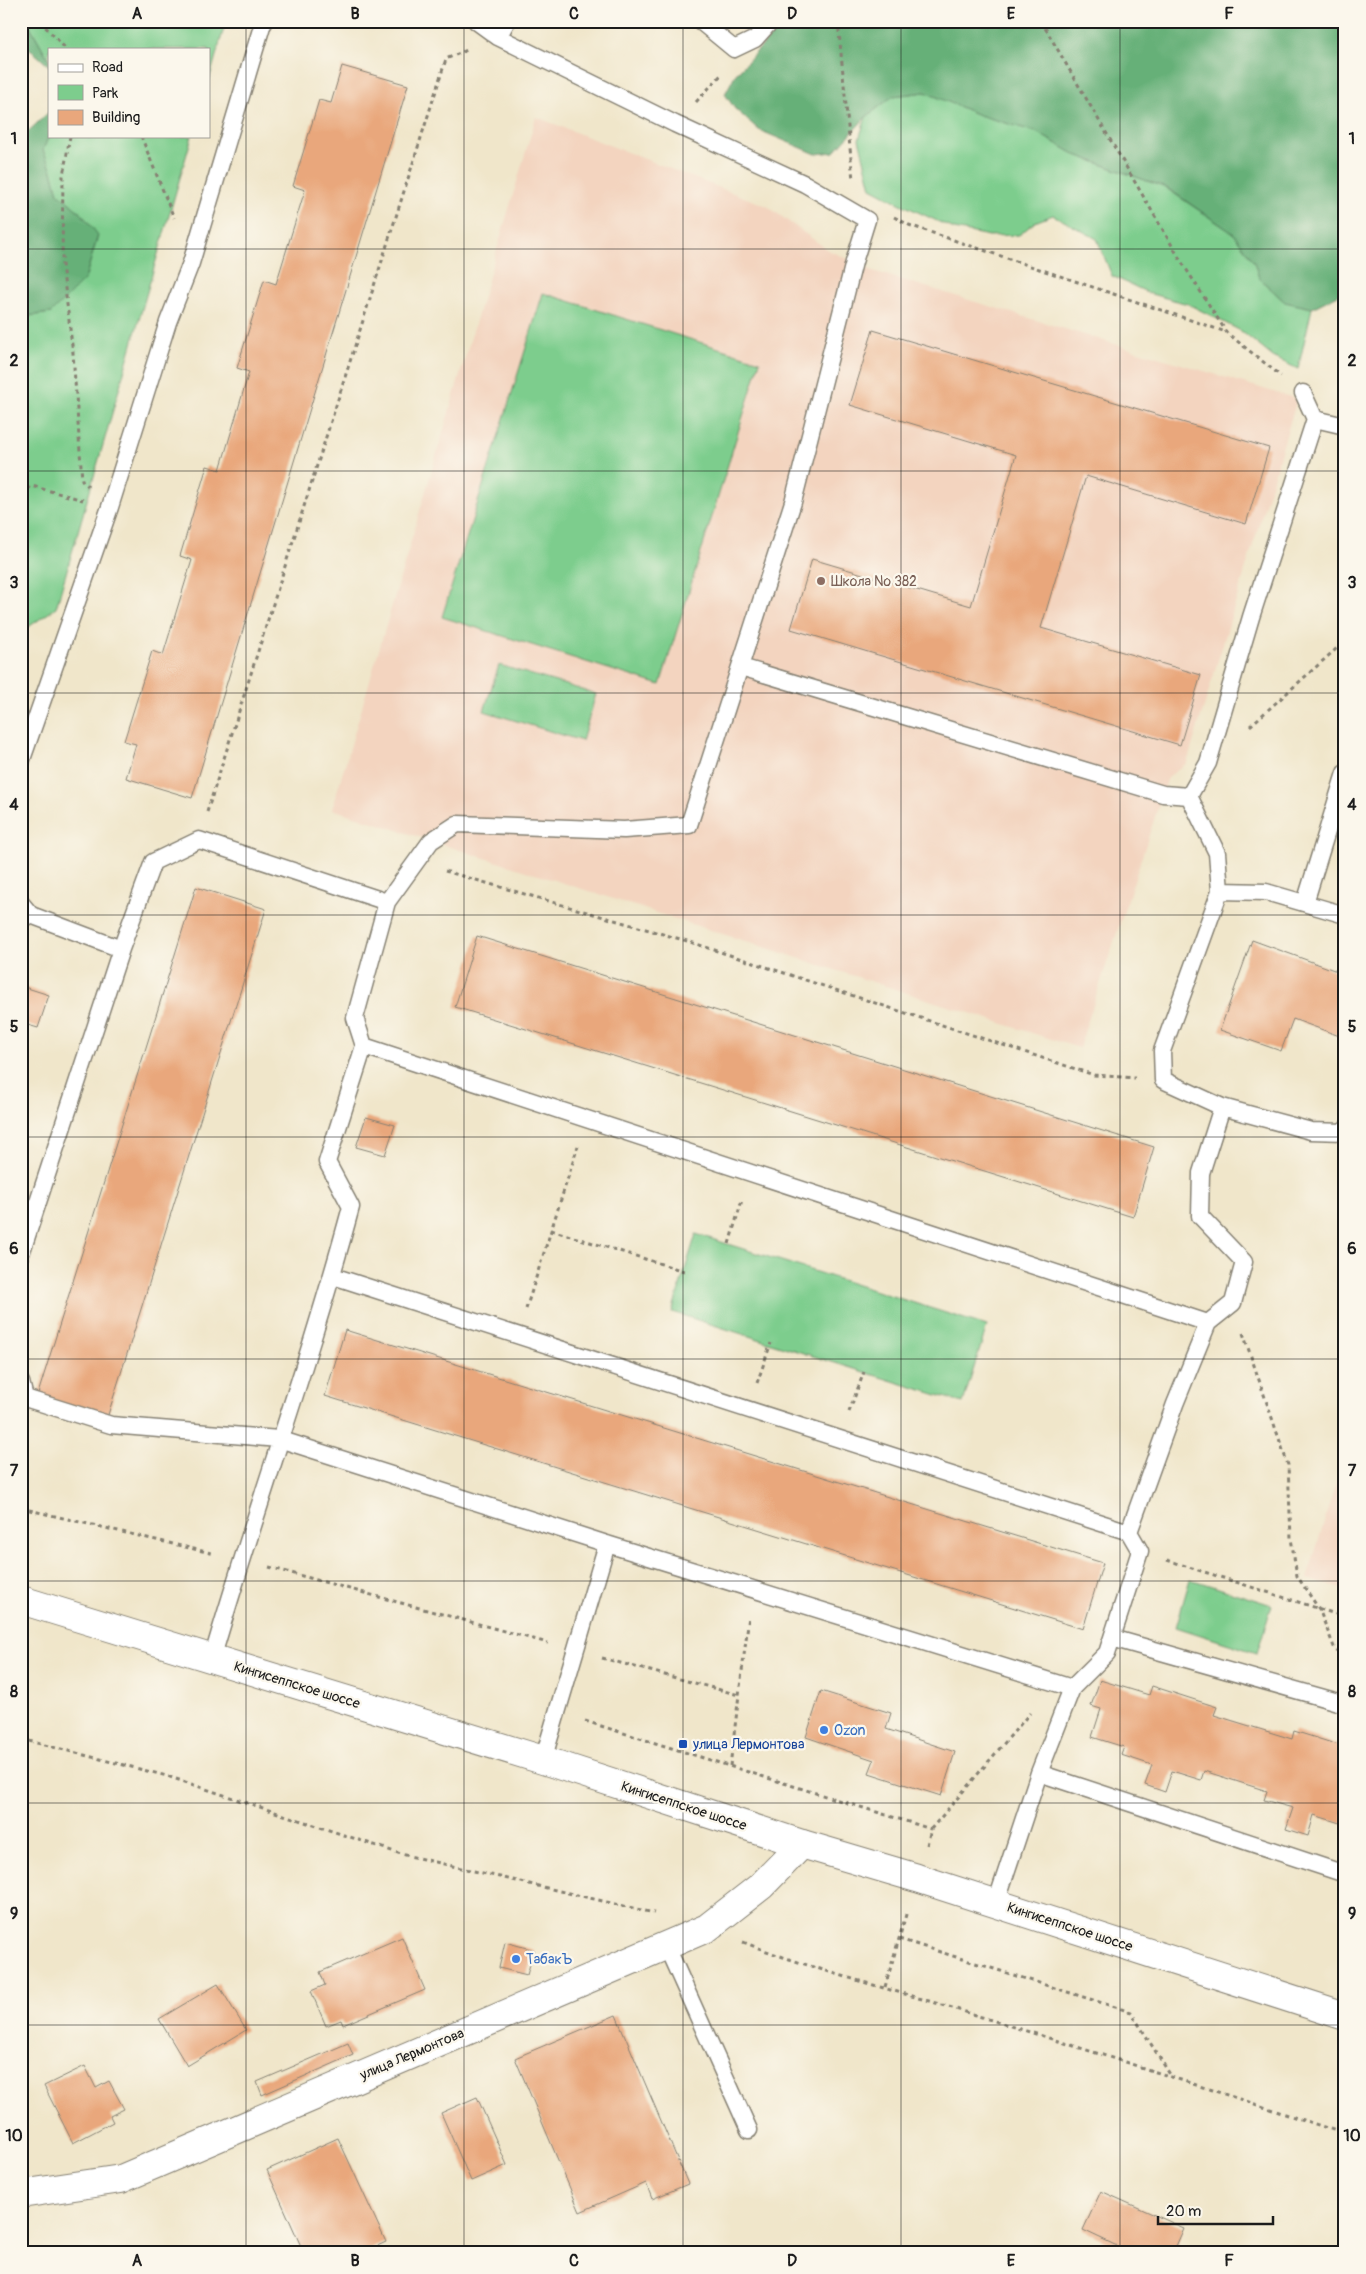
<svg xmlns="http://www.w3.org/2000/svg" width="1366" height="2274" font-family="Pangolin,sans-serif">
  <rect width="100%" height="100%" fill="#fbf7ec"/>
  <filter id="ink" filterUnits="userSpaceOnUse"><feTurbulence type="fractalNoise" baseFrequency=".02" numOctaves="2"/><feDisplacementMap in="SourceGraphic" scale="10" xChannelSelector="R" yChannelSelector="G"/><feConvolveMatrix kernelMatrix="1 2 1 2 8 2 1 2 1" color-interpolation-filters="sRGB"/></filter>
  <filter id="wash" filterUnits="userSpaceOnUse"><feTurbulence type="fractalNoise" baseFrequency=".0096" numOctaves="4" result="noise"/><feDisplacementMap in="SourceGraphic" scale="20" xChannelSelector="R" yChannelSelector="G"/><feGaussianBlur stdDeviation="1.12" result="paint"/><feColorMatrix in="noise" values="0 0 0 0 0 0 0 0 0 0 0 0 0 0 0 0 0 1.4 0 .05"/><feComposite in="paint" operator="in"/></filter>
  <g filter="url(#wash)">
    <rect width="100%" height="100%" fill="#f0e6ca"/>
    <path fill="#f3d4bf" d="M536 117 767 206 828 250 873 271 1297 399 1187 763 1168 777 1079 1048 332 809Z
      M1345 1452V1590L1307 1579Z"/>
    <path fill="#7dcd8d" stroke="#4c7454" d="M27 21H226L209 80V49H49V60Z
      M925 92 979 115 1036 132 1076 155 1166 188 1234 234 1254 262 1259 278 1285 302 1312 308 1298 369 1273 357 1241 331 1188 304 1151 294 1112 276 1097 239 1053 215 1035 222 1019 235 989 236 954 229 901 204 871 188 859 139 866 117 893 96Z
      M49 135 192 136 56 608 21 632V317L51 313 85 279 98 236 82 214 58 193 52 171 43 150Z
      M543 293 760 361 660 685 442 617Z
      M499 665 596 694 582 741 484 711Z
      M696 1234 987 1326 963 1403 672 1312Z
      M1190 1579 1272 1605 1257 1653 1176 1627Z"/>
    <path fill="#66b078" stroke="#41664a" d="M21 21H27L49 60V66L21 41Z
      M785 21H1345V289L1340 294 1312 308 1285 302 1259 278 1254 262 1234 234 1167 188 1076 155 1036 132 979 115 925 92 893 96 866 117 834 152 816 154 759 130 735 109 725 94 735 75Z
      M49 112V135L43 150 52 171 58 193 82 214 98 235 85 279 51 313 21 317V138Z"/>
    <g id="blocks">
      <path fill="#e9a77c" d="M342 66 408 85 192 798 126 778 136 744 124 741 152 651 163 655 192 560 180 556 207 466 220 470 249 372 237 368 264 280 276 284 305 190 293 186 319 100 331 103Z
        M873 330 1269 448 1246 524 1086 476 1041 628 1201 675 1180 745 791 629 812 559 971 606 1016 455 850 405Z
        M196 887 266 909 107 1418 37 1397Z
        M477 936 1154 1147 1133 1217 455 1007Z
        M1252 940 1345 974V1038L1293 1019 1281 1051 1220 1030Z
        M21 986 49 995 38 1028 21 1023Z
        M366 1117 395 1125 385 1155 356 1147Z
        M345 1330 1103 1563 1083 1629 325 1396Z
        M1100 1680 1149 1695 1152 1686 1217 1707 1214 1715 1292 1739 1294 1731 1345 1747 1343 1824 1314 1815 1308 1836 1286 1829 1293 1808 1264 1800 1267 1791 1204 1771 1201 1780 1172 1771 1165 1792 1145 1785 1152 1765 1121 1755 1124 1747 1092 1737 1101 1709 1091 1706Z
        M821 1691 891 1713 886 1729 955 1752 941 1796 869 1773 874 1760 806 1737Z
        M402 1937 425 1990 343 2025 341 2020 326 2026 311 1991 325 1985 320 1972Z
        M505 1942 534 1950 527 1975 499 1968Z
        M218 1984 246 2030 187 2066 159 2019Z
        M616 2015 688 2184 652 2199 646 2183 580 2212 515 2058Z
        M348 2043 353 2055 262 2095 257 2082Z
        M85 2066 96 2088 109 2081 124 2109 110 2116 113 2122 73 2143 44 2086Z
        M477 2097 507 2165 471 2181 441 2113Z
        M338 2138 386 2242 362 2253H304L267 2170Z
        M1101 2191 1184 2228 1173 2253H1132L1083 2230Z
        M613 2246 636 2252V2253H611Z"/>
    </g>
  </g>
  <g filter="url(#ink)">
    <use href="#blocks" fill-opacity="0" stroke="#868173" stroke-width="1"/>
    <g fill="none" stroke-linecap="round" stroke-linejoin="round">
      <g stroke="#868173" stroke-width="19">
        <path id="service" d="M700 21 734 49 755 39 771 21
          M498 37 507 21
          M1303 393 1315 419 1345 426
          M741 667 1163 794 1189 796
          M21 762 110 507 168 322 191 263 262 26 265 21
          M1220 891 1266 892 1345 915
          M387 902 431 841 457 824 624 830 689 825 793 502 854 262 867 220 805 184 675 124 498 37 476 21
          M21 903 31 915 121 949
          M1305 903 1345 773
          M1222 1107 1311 1131 1344 1132 1345 1129
          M21 1254 121 949 153 862 199 840 387 902 355 1018 364 1046
          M333 1276 1129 1532 1140 1551 1107 1653 1072 1688 1039 1773 996 1903
          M21 1382 25 1398 111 1425 279 1439 607 1544 1072 1688
          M1129 1532 1175 1404 1208 1323 1233 1303 1244 1262 1200 1216 1201 1173 1222 1107 1163 1080 1162 1051 1220 891 1217 853 1189 796 1208 763 1251 617 1315 419
          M1112 1638 1345 1704
          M212 1659C256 1508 310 1359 351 1207L327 1162 364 1046 1208 1323
          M543 1760 607 1544
          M1039 1773 1345 1874
          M666 1945 749 2130"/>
      </g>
      <g stroke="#868173" stroke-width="30">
        <path id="minor" d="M21 2194 121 2179 707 1928 761 1886 802 1844"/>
      </g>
      <g stroke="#868173" stroke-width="30">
        <path id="primary" d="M21 1600 543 1760 802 1844 917 1878 1345 2016"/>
      </g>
      <path stroke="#868173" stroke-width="3" stroke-dasharray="4 4" stroke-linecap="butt" d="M40 21 66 49
        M838 21 853 180
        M1041 21 1181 261 1227 333 1281 376
        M696 102 722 74
        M70 136 63 176 62 264 73 353 82 480 88 486
        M141 136 174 218
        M894 217 909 225 1226 332
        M21 495 32 486 83 500
        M1250 726 1345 641
        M207 812 446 59 467 50
        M445 871 687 941 1094 1075 1135 1078
        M551 1230 684 1271
        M729 1244 742 1200
        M526 1309 578 1146
        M1243 1333 1288 1465 1291 1538 1297 1576 1319 1609 1334 1647 1345 1661
        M757 1383 771 1343
        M849 1412 864 1372
        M21 1508 215 1554
        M1167 1560 1345 1617
        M269 1567 548 1643
        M602 1658 739 1695
        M585 1721 931 1829
        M21 1739 167 1776 401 1854 654 1913
        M730 1766 749 1616
        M927 1845 931 1829 1030 1713
        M899 1939 1131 2012 1171 2076
        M743 1942C813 1970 887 1988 959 2010 1088 2050 1217 2091 1345 2134
        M885 1987 907 1911"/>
      <use href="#service" stroke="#fff" stroke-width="16"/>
      <use href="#minor" stroke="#fff" stroke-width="28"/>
      <use href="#primary" stroke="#fff" stroke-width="28"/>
    </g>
  </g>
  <path fill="none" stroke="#1c1c1c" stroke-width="1" stroke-opacity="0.55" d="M246 21V2253M464 21V2253M683 21V2253M901 21V2253M1120 21V2253M21 249H1345M21 471H1345M21 693H1345M21 915H1345M21 1137H1345M21 1359H1345M21 1581H1345M21 1803H1345M21 2025H1345"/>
  <circle fill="#8d6e63" stroke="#fbf7ec" stroke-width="2" cx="821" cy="581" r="5"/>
  <g fill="#3f7fe0" stroke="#fbf7ec" stroke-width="2">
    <circle cx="824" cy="1730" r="5"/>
    <circle cx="516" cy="1959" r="5"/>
  </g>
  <rect fill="#1a4fb4" stroke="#fbf7ec" stroke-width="2" x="678" y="1739" width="10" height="10" rx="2.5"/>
  <g text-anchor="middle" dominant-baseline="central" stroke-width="4.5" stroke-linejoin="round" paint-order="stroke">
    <g font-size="14" fill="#785e54" stroke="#fbf7ec" text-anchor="start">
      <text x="831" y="581">Школа № 382</text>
    </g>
    <g font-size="14" fill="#1c1c1c" stroke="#fbf7ec">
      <text transform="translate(297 1685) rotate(17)">Кингисеппское шоссе</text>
      <text transform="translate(684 1806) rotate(18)">Кингисеппское шоссе</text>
      <text transform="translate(1070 1927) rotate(18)">Кингисеппское шоссе</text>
      <text transform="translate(412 2054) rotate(-23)">улица Лермонтова</text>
    </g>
    <g font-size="14" fill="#366cbe" stroke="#fbf7ec" text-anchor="start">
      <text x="834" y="1730">Ozon</text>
      <text x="526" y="1959">ТабакЪ</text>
    </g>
    <g font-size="14" fill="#164399" stroke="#fbf7ec" text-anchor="start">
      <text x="693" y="1744">улица Лермонтова</text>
    </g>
  </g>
  <rect width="1366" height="2274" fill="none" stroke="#fbf7ec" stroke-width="55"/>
  <rect x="48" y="48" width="162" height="90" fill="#fbf7ec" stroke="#a29f99"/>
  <rect x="58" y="64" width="25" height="8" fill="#ffffff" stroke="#a29f99"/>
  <text x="92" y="72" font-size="15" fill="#1c1c1c">Road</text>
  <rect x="58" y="85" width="25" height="15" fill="#7dcd8d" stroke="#a29f99"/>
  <text x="92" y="98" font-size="15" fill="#1c1c1c">Park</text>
  <rect x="58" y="110" width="25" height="15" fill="#e9a77c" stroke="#a29f99"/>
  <text x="92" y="122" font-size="15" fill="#1c1c1c">Building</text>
  <path d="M1158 2216v8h115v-8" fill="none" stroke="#1c1c1c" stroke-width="2.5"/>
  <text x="1166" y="2216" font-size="15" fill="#1c1c1c" stroke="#fbf7ec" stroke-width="4" paint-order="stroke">20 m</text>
  <rect x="28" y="28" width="1310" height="2218" fill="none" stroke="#1c1c1c" stroke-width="2"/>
  <g font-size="16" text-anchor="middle" font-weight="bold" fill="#1c1c1c">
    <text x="137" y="19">A</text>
    <text x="355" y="19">B</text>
    <text x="574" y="19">C</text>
    <text x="792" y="19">D</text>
    <text x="1011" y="19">E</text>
    <text x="1229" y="19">F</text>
    <text x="14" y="144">1</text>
    <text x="1352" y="144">1</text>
    <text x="14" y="366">2</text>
    <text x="1352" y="366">2</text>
    <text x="14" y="588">3</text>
    <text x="1352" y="588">3</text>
    <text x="14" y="810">4</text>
    <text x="1352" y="810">4</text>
    <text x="14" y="1032">5</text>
    <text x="1352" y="1032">5</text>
    <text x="14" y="1254">6</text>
    <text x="1352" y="1254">6</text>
    <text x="14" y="1476">7</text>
    <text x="1352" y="1476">7</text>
    <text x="14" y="1697">8</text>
    <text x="1352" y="1697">8</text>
    <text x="14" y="1919">9</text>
    <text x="1352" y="1919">9</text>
    <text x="14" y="2141">10</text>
    <text x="1352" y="2141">10</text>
    <text x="137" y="2266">A</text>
    <text x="355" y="2266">B</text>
    <text x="574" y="2266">C</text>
    <text x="792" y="2266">D</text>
    <text x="1011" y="2266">E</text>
    <text x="1229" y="2266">F</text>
  </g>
</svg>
